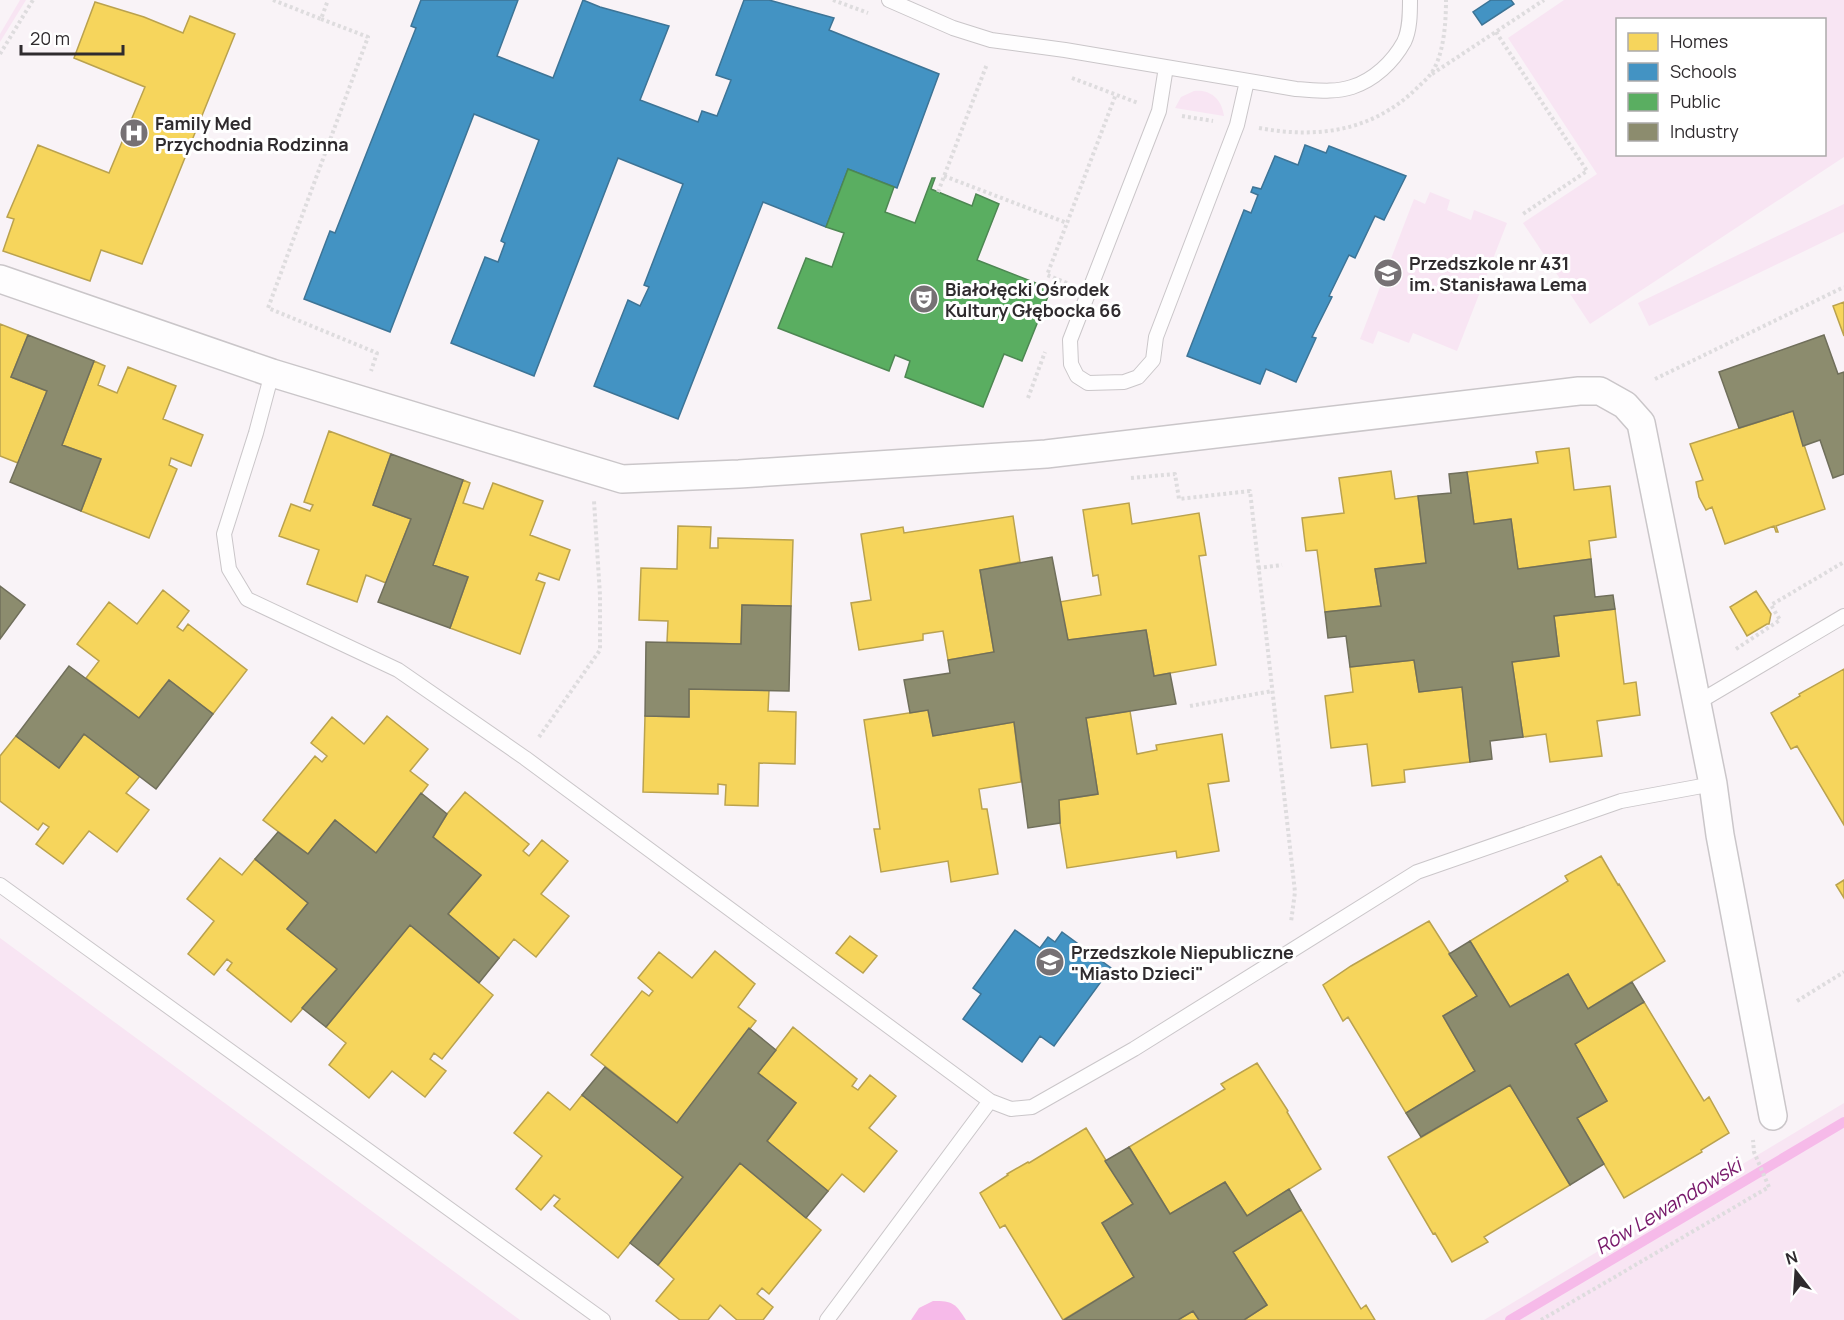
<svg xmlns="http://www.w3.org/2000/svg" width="1844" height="1320" font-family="Manrope,sans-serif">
  <rect width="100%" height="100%" fill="#f9f3f7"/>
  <path fill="#f8e5f3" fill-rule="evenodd" d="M20 0H26L0 42V34Z
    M1564 0H1844V157L1590 324 1523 223 1597 174 1508 38ZM1618 20H1824V154H1618Z
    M1194 91C1211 89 1222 100 1224 116L1175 108 1181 97Z
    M1430 192 1450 200 1447 210 1471 220 1474 210 1507 223 1457 351 1413 333 1409 343 1378 331 1373 344 1360 339 1414 199 1425 204Z
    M1844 204V232L1649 326 1638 303Z
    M0 938 520 1320H0Z
    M1844 1103V1320H1484Z"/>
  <path fill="#f6bae9" d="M933 1301C953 1301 955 1303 966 1320H911L919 1308Z"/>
  <path fill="#f6d55c" stroke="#baa24e" stroke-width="1.5" d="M95 2 144 17 183 33 190 16 235 34 142 264 101 250 90 281 3 251 14 219 7 217 38 145 109 173 145 87 74 58Z
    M1844 302V336L1833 306Z
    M0 324 28 335 11 377 47 391 18 463 0 456Z
    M94 361 105 366 98 385 117 393 128 367 176 386 163 419 203 435 191 466 171 458 169 465 177 469 149 538 81 511 101 459 62 445Z
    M1793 411 1825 509 1776 526 1778 532H1776L1774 526 1725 544 1712 507 1706 510 1699 497 1696 482 1703 480 1690 444Z
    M329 431 391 454 373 505 411 519 386 583 366 575 357 602 307 584 319 550 279 536 291 504 310 511 313 505 304 502Z
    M1569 448 1574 490 1610 486 1616 537 1589 541 1591 559 1518 569 1511 519 1474 524 1467 472 1538 463 1536 452Z
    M1391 471 1395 499 1418 496 1426 563 1375 569 1381 606 1325 612 1317 550 1306 551 1302 518 1344 513 1339 478Z
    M463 480 470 483 463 503 483 509 493 483 543 501 530 535 570 550 559 580 539 573 536 580 545 583 520 654 450 628 468 577 433 565Z
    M1129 503 1132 524 1199 513 1206 555 1199 556 1216 665 1154 676 1146 630 1068 640 1059 602 1101 595 1098 575 1093 576 1083 510Z
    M1013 516 1020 562 980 570 994 652 948 660 943 631 923 634V640L859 650 851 603 871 600 861 534 903 527 904 533Z
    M678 526 711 527 710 548H718V538L793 540 791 606 742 605 741 644 667 642 668 621 639 620 641 568 677 569Z
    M163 590 189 611 177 627 183 631 188 624 247 670 213 714 169 680 139 718 86 678 99 661 77 644 109 602 137 624Z
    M1756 591 1771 614 1769 624H1767L1747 636 1730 607Z
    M1615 609 1624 684 1636 682 1640 715 1597 721 1602 756 1550 762 1546 734 1523 737 1512 662 1559 656 1554 616Z
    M1414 660 1419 692 1462 687 1470 762 1404 770 1405 782 1372 786 1367 744 1331 748 1325 696 1353 692 1350 667Z
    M1844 669V825L1797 746 1791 749 1771 713 1800 696 1799 694Z
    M689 689 769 690 768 711 796 712 795 764 759 763 758 806 725 805 726 785 718 784V794L643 792 645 716 689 717Z
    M928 710 933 736 1014 722 1021 782 979 789 982 809H987L998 874 951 882 948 861 881 872 874 829H880L864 720Z
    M1130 711 1137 754 1157 750 1156 745 1222 734 1229 781 1208 784 1219 851 1177 858 1176 851 1067 868 1060 823 1059 800 1098 794 1086 718Z
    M387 716 428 749 410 771 428 785 376 853 335 820 308 854 263 820 315 756 322 762 327 756 311 743 332 717 364 744Z
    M84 734 140 776 126 793 149 810 117 852 89 831 63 864 36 844 49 827 43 823 38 830 0 801V756L16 736 59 768Z
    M465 792 529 844 523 851 529 856 542 840 568 861 541 894 569 916 536 957 514 939 499 958 448 914 481 875 433 837 447 814Z
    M1601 856 1618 885 1619 884 1665 961 1588 1009 1568 974 1510 1007 1470 941 1568 881 1565 876Z
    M220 858 242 875 255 859 308 903 287 929 337 969 291 1022 227 970 232 963 227 959 214 975 188 954 214 921 187 899Z
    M1844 880V898L1836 885Z
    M1429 921 1477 996 1443 1016 1475 1071 1406 1113 1348 1017 1343 1021 1323 985 1351 966Z
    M410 925 493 995 442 1059 434 1053 430 1059 446 1071 425 1097 392 1071 369 1098 329 1065 346 1043 326 1027Z
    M850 936 877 956 863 973 836 953Z
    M715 951 755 984 738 1007 756 1021 677 1123 591 1055 642 991 649 996 653 991 638 978 659 952 692 978Z
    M1644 1002 1704 1101 1709 1097 1729 1133 1701 1150 1702 1152 1624 1198 1577 1118 1607 1101 1575 1044Z
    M793 1027 857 1079 852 1086 858 1090 870 1075 896 1096 869 1128 897 1151 864 1192 842 1174 828 1191 767 1141 796 1103 758 1073Z
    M1257 1063 1288 1111 1287 1112 1321 1169 1247 1216 1225 1182 1170 1214 1129 1147 1225 1089 1221 1084Z
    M1510 1085 1570 1185 1484 1237 1488 1242 1452 1262 1435 1233 1433 1234 1388 1157Z
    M548 1092 570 1110 582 1095 683 1177 618 1258 554 1206 560 1199 554 1195 541 1210 516 1189 542 1156 514 1133Z
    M1086 1128 1133 1204 1102 1223 1134 1277 1063 1320 1005 1225 1000 1228 980 1193 1008 1175 1007 1174 1028 1162 1029 1163Z
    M740 1163 821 1230 769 1294 762 1288 757 1294 773 1307 763 1320H737L720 1305 708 1320H680L656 1301 674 1279 658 1265Z
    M1301 1210 1361 1309 1366 1305 1375 1320H1244L1267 1305 1233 1252Z
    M1193 1311 1199 1320H1178Z"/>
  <path fill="#4393c3" stroke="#3d7496" stroke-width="1.5" d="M421 0H518L497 56 553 78 583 0 600 7 669 26 640 100 698 122 702 111 717 116 731 80 716 75 744 0H769L834 18 829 30 939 74 897 188 848 169 826 227 763 202 678 419 594 386 628 300 640 306 649 287 644 285 683 184 618 158 534 376 451 343 485 257 498 262 505 243 501 241 539 140 474 114 390 332 304 299 330 231 335 233 416 28 411 26Z
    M1491 0H1511L1514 4 1482 25 1473 12Z
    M1305 145 1326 153 1329 146 1406 176 1384 220 1375 216 1355 258 1349 255 1329 296 1332 297 1312 337 1316 338 1296 382 1266 369 1260 384 1187 356 1244 210 1251 213 1258 195 1251 192 1253 187 1261 189 1275 156 1298 165Z
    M1015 930 1040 948 1048 937 1055 942 1062 932 1111 968 1054 1046 1040 1036 1022 1062 963 1019 981 994 973 988Z"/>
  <path fill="#5aae61" stroke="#4d8752" stroke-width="1.5" d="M848 169 894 187 885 212 915 223 932 178H935L931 189 972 206 976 194 999 204 977 260 1051 289 1022 361 1004 354 983 407 905 377 910 361 895 355 889 371 778 328 806 258 832 267 844 233 826 227Z"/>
  <path fill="#8c8c6e" stroke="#706f5b" stroke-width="1.5" d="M28 335 94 361 62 445 101 459 81 511 10 482 47 391 11 377Z
    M1824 335 1838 374 1844 372V474L1833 478 1820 440 1803 446 1793 411 1739 428 1719 372Z
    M391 454 463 480 433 565 468 577 450 628 378 602 411 519 373 505Z
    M1467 472 1474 524 1511 519 1518 569 1591 559 1595 597 1613 595 1615 609 1554 616 1559 656 1512 662 1523 737 1490 741 1492 759 1470 762 1462 687 1419 692 1414 660 1350 667 1346 636 1328 638 1325 612 1381 606 1375 569 1426 563 1418 496 1451 493 1449 474Z
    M1052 557 1068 640 1146 630 1154 676 1170 673 1176 704 1086 718 1098 794 1059 800 1060 823 1028 828 1014 722 933 736 928 710 910 713 904 680 950 673 948 660 994 652 980 570Z
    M0 586 25 605 0 639Z
    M742 605 791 606 789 691 689 689V717L645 716 646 642 741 644Z
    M69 666 139 718 169 680 213 714 156 789 84 734 59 768 16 736Z
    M421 793 447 814 433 837 481 875 448 914 499 958 479 983 410 925 326 1027 302 1008 337 969 287 929 308 903 255 859 278 832 308 854 335 820 376 853Z
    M1470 941 1510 1007 1568 974 1588 1009 1632 982 1644 1002 1575 1044 1607 1101 1577 1118 1604 1164 1570 1185 1510 1085 1421 1137 1406 1113 1475 1071 1443 1016 1477 996 1449 954Z
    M749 1028 776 1050 758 1073 796 1103 767 1141 828 1191 806 1218 740 1163 658 1265 630 1243 683 1177 582 1095 605 1067 677 1123Z
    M1129 1147 1170 1214 1225 1182 1247 1216 1289 1189 1301 1210 1233 1252 1267 1305 1244 1320H1199L1193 1311 1178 1320H1064L1134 1277 1102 1223 1133 1204 1105 1161Z"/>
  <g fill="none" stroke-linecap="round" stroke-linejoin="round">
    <path stroke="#f6bae9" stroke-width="10" d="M1510 1320 1844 1122"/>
    <g stroke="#cac6c9" stroke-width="16">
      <path id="lane" d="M889 0 953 28 991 40 1065 50 1296 89C1315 90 1334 93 1352 87 1374 80 1393 62 1404 42 1410 30 1410 13 1410 0
        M1166 67 1159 111 1070 340 1071 364 1077 376 1088 383 1124 382 1138 377 1153 360 1156 337 1237 125 1247 81
        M272 373 256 433 224 534 229 569 247 599 398 670 525 758 990 1101 827 1320
        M1697 703 1844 616
        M0 885 603 1320
        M990 1101 1011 1109 1032 1107 1134 1049 1417 872 1621 801 1713 784"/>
    </g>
    <g stroke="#cac6c9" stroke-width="30">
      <path id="street" d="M0 279 272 373 622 479 739 474 1046 454 1579 391H1600L1625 405 1641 423 1713 784 1720 835 1773 1116"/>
    </g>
    <path stroke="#dedcde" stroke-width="4" stroke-dasharray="3 3" stroke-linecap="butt" d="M273 0 321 19 328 0
      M833 0 868 13
      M321 19 368 37 268 308 377 353 371 371
      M1496 32 1587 171 1523 214
      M0 54 33 0
      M1432 74 1544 0
      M1072 78 1138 103
      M1182 116 1213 121
      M1259 128C1318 139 1373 131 1417 88 1421 84 1426 80 1430 75 1444 57 1446 22 1446 0
      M944 176 1067 223 1116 94
      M938 192 987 64
      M1067 283 1047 275 1067 223
      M1655 379 1844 287
      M1028 398 1045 352
      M1131 478 1175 474 1179 499 1250 491 1295 892 1291 922
      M1258 568 1282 565
      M1736 649 1780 620 1771 605 1844 562
      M1190 706 1272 691
      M539 737 600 650V595L594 501
      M1797 1001 1844 972
      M1541 1320 1769 1187 1754 1152 1753 1140"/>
    <use href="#lane" stroke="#fefdfe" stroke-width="14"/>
    <use href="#street" stroke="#fefdfe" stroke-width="27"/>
  </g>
  <defs>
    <g id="hospital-disc" transform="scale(1.5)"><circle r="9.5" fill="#767174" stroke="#fff"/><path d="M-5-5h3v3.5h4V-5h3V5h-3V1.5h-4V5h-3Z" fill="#fff"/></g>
    <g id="school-disc" transform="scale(1.5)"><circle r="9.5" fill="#767174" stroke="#fff"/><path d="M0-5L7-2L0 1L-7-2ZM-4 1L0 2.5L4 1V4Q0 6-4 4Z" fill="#fff"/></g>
    <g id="theatre-disc" transform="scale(1.5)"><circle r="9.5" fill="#767174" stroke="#fff"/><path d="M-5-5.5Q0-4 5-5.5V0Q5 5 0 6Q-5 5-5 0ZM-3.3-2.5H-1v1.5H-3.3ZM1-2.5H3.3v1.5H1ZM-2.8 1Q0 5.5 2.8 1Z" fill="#fff"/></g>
  </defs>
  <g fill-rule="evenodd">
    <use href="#hospital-disc" x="134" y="133"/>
    <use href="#school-disc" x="1388" y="273"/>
    <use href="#theatre-disc" x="924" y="299"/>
    <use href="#school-disc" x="1050" y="962"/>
  </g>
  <g text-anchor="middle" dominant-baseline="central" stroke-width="6" stroke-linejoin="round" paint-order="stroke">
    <g font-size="18" font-weight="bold" fill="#2f2b2e" stroke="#fff" text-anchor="start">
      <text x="155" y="123">Family Med<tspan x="155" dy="21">Przychodnia Rodzinna</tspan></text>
      <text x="1409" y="263">Przedszkole nr 431<tspan x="1409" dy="21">im. Stanisława Lema</tspan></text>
      <text x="945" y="289">Białołęcki Ośrodek<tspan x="945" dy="21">Kultury Głębocka 66</tspan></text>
      <text x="1071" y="952">Przedszkole Niepubliczne<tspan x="1071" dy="21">"Miasto Dzieci"</tspan></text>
    </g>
    <g font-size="20" font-style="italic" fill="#77186a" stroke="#fff">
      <text transform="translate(1668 1206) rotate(-31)">Rów Lewandowski</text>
    </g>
  </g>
  <rect x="1616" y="18" width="210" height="138" fill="#ffffff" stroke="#acaaab" stroke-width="1.5"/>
  <rect x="1628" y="33" width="30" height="18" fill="#f6d55c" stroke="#acaaab" stroke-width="1.5"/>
  <text x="1670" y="48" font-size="18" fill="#2f2b2e">Homes</text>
  <rect x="1628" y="63" width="30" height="18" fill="#4393c3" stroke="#acaaab" stroke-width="1.5"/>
  <text x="1670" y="78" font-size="18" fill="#2f2b2e">Schools</text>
  <rect x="1628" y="93" width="30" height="18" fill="#5aae61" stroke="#acaaab" stroke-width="1.5"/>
  <text x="1670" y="108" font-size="18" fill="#2f2b2e">Public</text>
  <rect x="1628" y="123" width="30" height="18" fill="#8c8c6e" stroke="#acaaab" stroke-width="1.5"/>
  <text x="1670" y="138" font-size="18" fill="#2f2b2e">Industry</text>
  <g transform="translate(1796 1272) rotate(343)" stroke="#ffffff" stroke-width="4.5" paint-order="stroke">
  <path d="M0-4.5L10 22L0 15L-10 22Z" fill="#2f2b2e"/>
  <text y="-9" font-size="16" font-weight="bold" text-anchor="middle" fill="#2f2b2e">N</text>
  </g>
  <path d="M21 45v9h102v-9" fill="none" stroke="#2f2b2e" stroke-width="3"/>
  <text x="30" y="45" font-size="18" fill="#2f2b2e" stroke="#ffffff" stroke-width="4.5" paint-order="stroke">20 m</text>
</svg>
